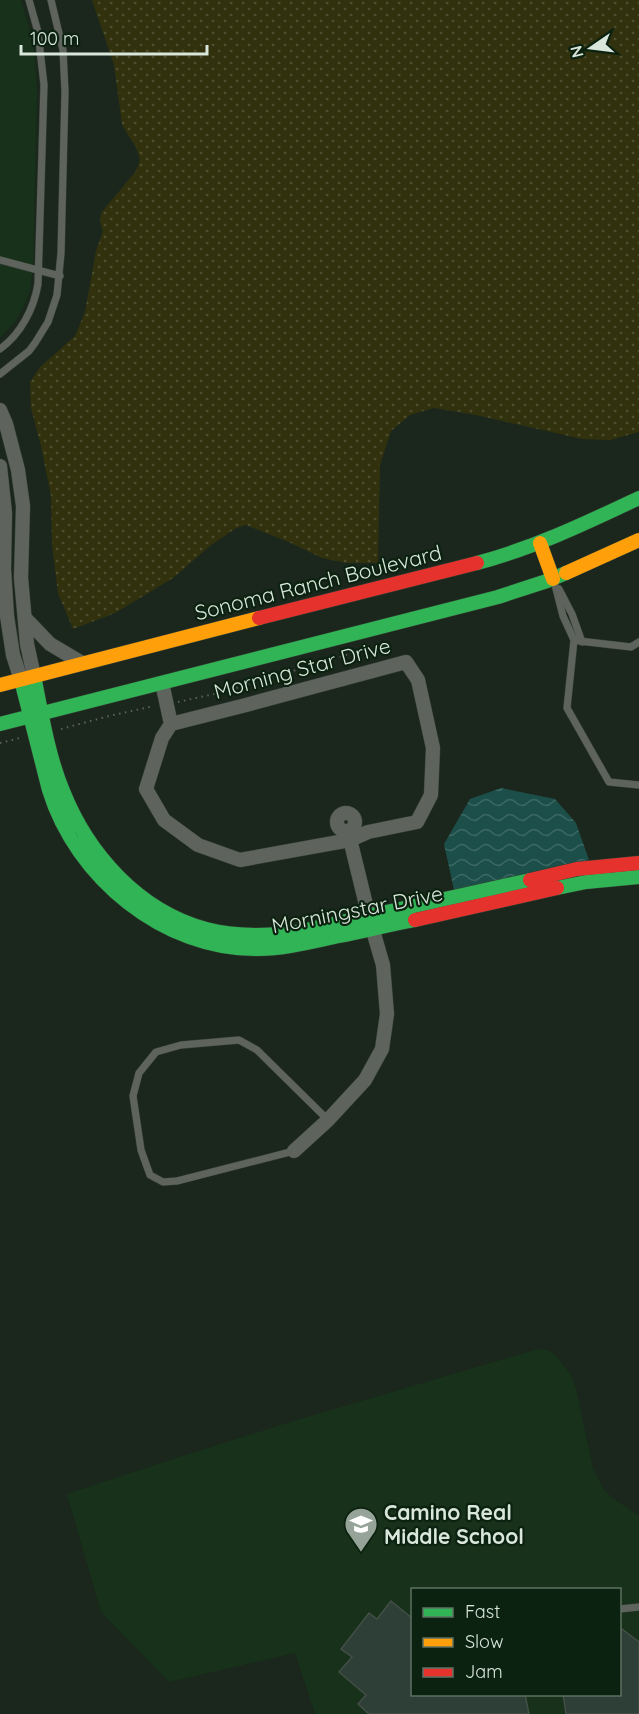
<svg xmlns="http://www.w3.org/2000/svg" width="639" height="1714" font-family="Quicksand,sans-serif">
  <defs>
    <pattern id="grass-dots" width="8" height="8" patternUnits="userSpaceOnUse" patternTransform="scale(1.5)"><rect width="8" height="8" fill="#31310d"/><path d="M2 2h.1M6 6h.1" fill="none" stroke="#4e4f30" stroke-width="1.8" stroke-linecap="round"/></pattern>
    <pattern id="water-waves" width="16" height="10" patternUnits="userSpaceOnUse" patternTransform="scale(1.5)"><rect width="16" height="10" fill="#1c4f4a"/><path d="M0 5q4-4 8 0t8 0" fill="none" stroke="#3c6864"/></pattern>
  </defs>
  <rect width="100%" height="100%" fill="#1b271c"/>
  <path fill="#17311a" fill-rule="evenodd" d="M0 0H21L29 27 35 59 37 92 33 265 30 290 24 306 15 322 0 338Z
    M538 1349 548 1350 556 1356 571 1375 576 1389 593 1468 604 1490 613 1498 639 1516V1714H315L295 1653 169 1682 101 1612 67 1494 173 1459 287 1423ZM412 1590H620V1694H412Z"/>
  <path fill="url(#grass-dots)" d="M92 0H639V432L610 440 582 439 476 415 434 408 410 415 391 431 380 465 378 563H346L322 558 291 543 246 525 236 528 210 546 173 578 115 613 73 629 58 593 52 545 51 496 41 446 31 408 30 382 40 367 75 336 85 312 96 251 103 231 100 221 101 213 136 171 140 160 136 147 128 135 122 124 114 65Z"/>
  <path fill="url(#water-waves)" d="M501 788 555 799 576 823 589 860 454 890 444 844 470 799Z"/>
  <path fill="#2d3f36" stroke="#444f47" stroke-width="1.5" d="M391 1601 412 1618V1694H525L529 1714H369L358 1704 366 1695 339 1672 352 1657 341 1649 369 1613 377 1619Z
    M622 1629 639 1642V1714H566L563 1694H620V1633Z"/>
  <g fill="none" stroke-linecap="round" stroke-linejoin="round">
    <g stroke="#364137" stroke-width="8">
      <path id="lane" d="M0 260 60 276
        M0 349C21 334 34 308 38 284L44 85 38 32 29 0
        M0 374 29 351 35 343 48 322 57 295 61 253 65 92 63 50 51 0
        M554 581 563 616 574 640 567 708 609 782 639 785
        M559 589 572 614 582 642
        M579 641 631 647 639 642
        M294 1151 177 1181 163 1182 150 1175 141 1150 133 1096 139 1073 156 1052 181 1045 239 1040 257 1050 328 1120
        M620 1609 639 1607"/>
    </g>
    <g stroke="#364137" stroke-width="15">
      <path id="street" d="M0 410 6 424 18 470 23 506 21 578 27 644 34 676
        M0 466 5 513 4 569 7 616 13 655 21 680
        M26 619 50 644 82 663
        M406 662 418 680 433 748 431 795 417 822 368 832 350 840 240 860 198 845 164 820 146 789 162 738 171 724 246 705Z
        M162 683 171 724
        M337 822a9 9 0 1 1 18 0a9 9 0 1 1-18 0Z
        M294 1151 328 1120 365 1080 382 1049 387 1014 383 965 369 917 348 831"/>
    </g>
    <g stroke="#364137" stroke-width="15">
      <path id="fast" d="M477 563C534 548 586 523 639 498
        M34 676C42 715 48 755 63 791 88 854 139 911 206 929 236 937 267 936 297 932L530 880
        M21 680 49 790C76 878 164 950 257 949 285 949 311 942 339 936 364 931 389 925 415 920
        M0 724 498 597 547 581 566 573
        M557 888 586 882 639 877"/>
    </g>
    <g stroke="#364137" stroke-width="15">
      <path id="slow" d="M540 543 553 579
        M566 573 639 540
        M0 685 259 618"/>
    </g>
    <g stroke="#364137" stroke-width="15">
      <path id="jam" d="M259 618 477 563
        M530 880 577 869 639 863
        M415 920 557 888"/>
    </g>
    <path stroke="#5c625b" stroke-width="2" stroke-dasharray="1.5 4.5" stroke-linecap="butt" d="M178 702 223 692 386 643
      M61 729 109 716 154 706
      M0 743 20 738"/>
    <use href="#lane" stroke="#5f635d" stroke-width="7"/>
    <use href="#street" stroke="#5f635d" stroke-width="14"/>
    <use href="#fast" stroke="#30b455" stroke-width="14"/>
    <use href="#slow" stroke="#ff9f0a" stroke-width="14"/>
    <use href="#jam" stroke="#e5322d" stroke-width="14"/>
  </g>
  <defs>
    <g id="school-pin" transform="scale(1.725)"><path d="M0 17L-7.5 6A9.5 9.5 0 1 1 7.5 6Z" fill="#96a398" stroke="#0c2210"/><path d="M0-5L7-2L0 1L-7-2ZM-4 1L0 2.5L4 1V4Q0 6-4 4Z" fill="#fff"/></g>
  </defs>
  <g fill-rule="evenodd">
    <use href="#school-pin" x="361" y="1524"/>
  </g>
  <g text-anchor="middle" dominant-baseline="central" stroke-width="4.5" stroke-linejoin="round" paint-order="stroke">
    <g font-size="21" fill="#d9e6da" stroke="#0c2210">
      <text transform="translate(318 582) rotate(-14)">Sonoma Ranch Boulevard</text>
      <text transform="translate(302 668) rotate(-15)">Morning Star Drive</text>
      <text transform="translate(357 909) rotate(-11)">Morningstar Drive</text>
    </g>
    <g font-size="21" font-weight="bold" fill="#d9e6da" stroke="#0c2210" text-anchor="start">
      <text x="384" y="1512">Camino Real<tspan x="384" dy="24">Middle School</tspan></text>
    </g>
  </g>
  <rect x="411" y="1588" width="210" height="108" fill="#0c2210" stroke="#5e7061" stroke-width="1.5"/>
  <rect x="423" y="1608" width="30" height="9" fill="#30b455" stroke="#5e7061" stroke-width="1.5"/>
  <text x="465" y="1618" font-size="18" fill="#d9e6da">Fast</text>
  <rect x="423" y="1638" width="30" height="9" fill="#ff9f0a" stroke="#5e7061" stroke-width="1.5"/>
  <text x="465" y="1648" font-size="18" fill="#d9e6da">Slow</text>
  <rect x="423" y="1668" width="30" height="9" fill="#e5322d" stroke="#5e7061" stroke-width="1.5"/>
  <text x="465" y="1678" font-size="18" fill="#d9e6da">Jam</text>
  <g transform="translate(591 48) rotate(256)" stroke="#0c2210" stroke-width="4.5" paint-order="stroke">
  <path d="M0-4.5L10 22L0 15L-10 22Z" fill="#d9e6da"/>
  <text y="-9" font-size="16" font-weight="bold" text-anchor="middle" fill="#d9e6da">N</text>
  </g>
  <path d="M21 45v9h186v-9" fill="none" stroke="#d9e6da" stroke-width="3"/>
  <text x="30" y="45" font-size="18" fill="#d9e6da" stroke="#0c2210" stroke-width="4.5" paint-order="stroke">100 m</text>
</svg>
